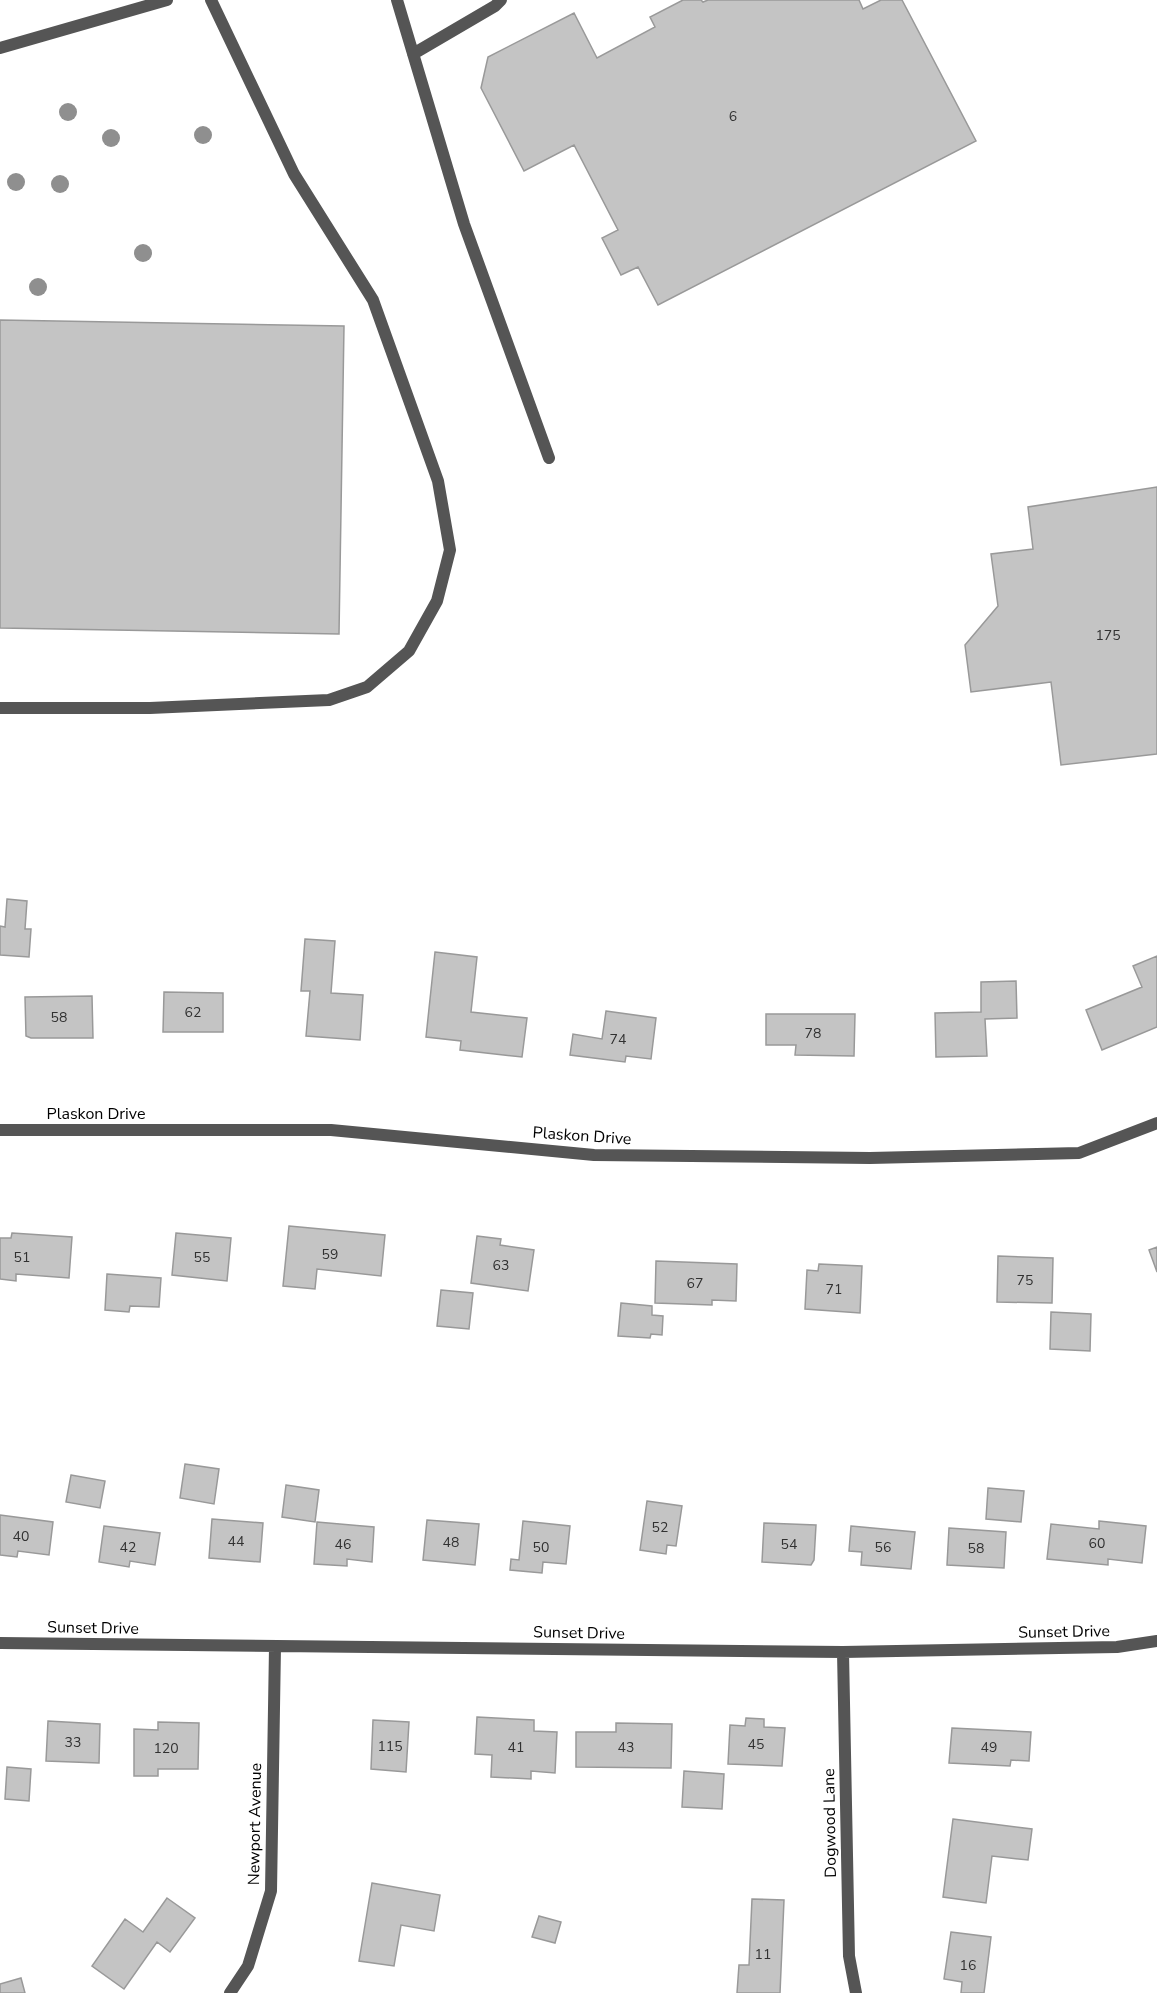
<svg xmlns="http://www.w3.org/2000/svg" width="1157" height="1993" font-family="'Nunito Sans',sans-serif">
  <rect width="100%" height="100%" fill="#fff"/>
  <path fill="#c4c4c4" stroke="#999" stroke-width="1.5" d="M683 0H701L703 2 708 0H859L863 9 881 0H902L976 141 658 305 638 267 621 275 602 238 618 230 574 145 524 171 481 88 488 57 574 13 597 58 655 27 650 17Z
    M0 320 344 326 339 634 0 628Z
    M1157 487V754L1061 765 1051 682 971 692 965 645 998 606 991 554 1033 549 1028 507Z
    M7 899 27 901 25 929H31L29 957 0 955V926L5 927Z
    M305 939 335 941 331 993 363 995 360 1040 306 1036 310 991H301Z
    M435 952 477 957 471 1012 527 1018 522 1057 460 1050 461 1041 426 1037Z
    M1157 956V1027L1102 1050 1086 1010 1142 987 1133 966Z
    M1016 981 1017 1018 985 1019 987 1056 936 1057 935 1013 981 1012V982Z
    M164 992 223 993V1032H163Z
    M92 996 93 1038H31L26 1036 25 997Z
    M606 1011 656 1018 651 1059 626 1056 625 1062 570 1055 573 1034 602 1039Z
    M766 1014H855L854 1056 795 1055 796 1045H766Z
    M289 1226 385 1235 381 1276 317 1269 315 1289 283 1286Z
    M12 1233 72 1237 69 1278 16 1274V1281L0 1279V1238H11Z
    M176 1233 231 1238 227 1281 172 1275Z
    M477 1236 501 1239 500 1245 534 1250 528 1291 471 1283Z
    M1157 1247V1272L1149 1250Z
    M998 1256 1053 1258 1052 1303 997 1302Z
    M656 1261 737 1264 736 1301 712 1300V1305L655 1303Z
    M819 1264 862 1266 860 1313 805 1309 807 1270 818 1271Z
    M107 1274 161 1278 159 1307 130 1306 129 1312 105 1310Z
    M441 1290 473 1293 469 1329 437 1326Z
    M621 1303 652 1306V1315L663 1316 662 1335 651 1334 650 1338 618 1336Z
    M1051 1312 1091 1314 1090 1351 1050 1349Z
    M185 1464 219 1469 214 1504 180 1498Z
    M71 1475 105 1481 100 1508 66 1502Z
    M286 1485 319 1490 315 1522 282 1517Z
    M988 1488 1024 1491 1021 1522 986 1519Z
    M647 1501 682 1506 676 1546 667 1545 666 1554 640 1550Z
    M0 1515 53 1522 49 1555 18 1551 17 1557 0 1555Z
    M212 1519 263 1523 260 1562 209 1558Z
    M427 1520 479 1524 475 1565 423 1560Z
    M523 1521 570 1526 566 1564 543 1562 542 1573 510 1570 511 1559 519 1560Z
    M1099 1521 1146 1526 1142 1563 1108 1559V1565L1047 1559 1051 1524 1099 1529Z
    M317 1522 374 1527 372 1562 347 1559V1566L314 1564Z
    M764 1523 816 1525 814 1560 811 1565 762 1562Z
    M104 1526 160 1533 155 1565 130 1561 129 1567 99 1562Z
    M851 1526 915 1532 911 1569 861 1565 862 1552 849 1551Z
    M949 1528 1006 1532 1004 1568 947 1565Z
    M477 1717 534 1720V1731L557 1732 555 1773 531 1771V1779L491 1777 492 1755 475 1754Z
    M746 1718 764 1719V1727L785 1728 782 1766 728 1764 730 1725 745 1726Z
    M373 1720 409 1722 406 1772 371 1769Z
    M48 1721 100 1724 99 1763 46 1761Z
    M158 1722 199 1723 198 1769H158V1776H134V1729L158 1730Z
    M616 1723 672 1724 671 1768 576 1767V1732H616Z
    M952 1728 1031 1732 1029 1761 1011 1760 1010 1766 949 1763Z
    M7 1767 31 1769 29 1801 5 1799Z
    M684 1771 724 1774 722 1809 682 1807Z
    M953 1819 1032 1829 1028 1860 992 1856 986 1903 943 1897Z
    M372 1883 440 1895 434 1931 401 1925 394 1966 359 1961Z
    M167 1898 195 1918 170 1952 157 1942 124 1989 92 1966 125 1919 143 1932Z
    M752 1899 784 1900 780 1993H737L739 1965H749Z
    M539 1916 561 1922 555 1943 532 1937Z
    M951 1932 991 1937 984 1993H961L962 1982 944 1979Z
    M21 1978 25 1993H0V1984Z"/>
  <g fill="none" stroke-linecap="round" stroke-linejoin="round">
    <path stroke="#555" stroke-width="12" d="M397 0 464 224 549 458
      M413 54 495 6 501 0
      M0 708H150L329 700 367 687 409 651 437 601 450 550 438 481 373 300 294 174 211 0"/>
    <path stroke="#555" stroke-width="12" d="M0 48 167 0
      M0 1130H331L594 1155 870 1158 1079 1153 1157 1123
      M0 1643 843 1652 1117 1647 1157 1641
      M843 1652 849 1956 856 1993
      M230 1993 248 1966 271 1891 275 1647"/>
  </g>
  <g fill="#8f8f8f">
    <circle cx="68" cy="112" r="9"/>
    <circle cx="203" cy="135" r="9"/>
    <circle cx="111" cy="138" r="9"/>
    <circle cx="16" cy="182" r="9"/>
    <circle cx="60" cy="184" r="9"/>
    <circle cx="143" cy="253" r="9"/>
    <circle cx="38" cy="287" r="9"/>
  </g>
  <g text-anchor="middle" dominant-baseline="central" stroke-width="5" stroke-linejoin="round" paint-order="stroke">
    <g font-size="14" fill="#313131">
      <text x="733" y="116">6</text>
      <text x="1108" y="635">175</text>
      <text x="193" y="1012">62</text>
      <text x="59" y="1017">58</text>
      <text x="813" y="1033">78</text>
      <text x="618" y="1039">74</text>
      <text x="330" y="1254">59</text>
      <text x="22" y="1257">51</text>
      <text x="202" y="1257">55</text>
      <text x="501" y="1265">63</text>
      <text x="1025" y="1280">75</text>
      <text x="695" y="1283">67</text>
      <text x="834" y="1289">71</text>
      <text x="660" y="1527">52</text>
      <text x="21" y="1536">40</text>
      <text x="236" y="1541">44</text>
      <text x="451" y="1542">48</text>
      <text x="1097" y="1543">60</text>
      <text x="343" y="1544">46</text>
      <text x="789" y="1544">54</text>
      <text x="128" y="1547">42</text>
      <text x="541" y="1547">50</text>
      <text x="883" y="1547">56</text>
      <text x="976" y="1548">58</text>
      <text x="73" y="1742">33</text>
      <text x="756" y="1744">45</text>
      <text x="390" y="1746">115</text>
      <text x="516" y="1747">41</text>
      <text x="626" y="1747">43</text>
      <text x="989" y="1747">49</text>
      <text x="166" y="1748">120</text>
      <text x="763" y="1954">11</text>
      <text x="968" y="1965">16</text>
    </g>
    <g font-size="16" fill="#000" stroke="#fff">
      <text x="96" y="1114">Plaskon Drive</text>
      <text transform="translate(582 1136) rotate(4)">Plaskon Drive</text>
      <text transform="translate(93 1628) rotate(1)">Sunset Drive</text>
      <text transform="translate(1064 1632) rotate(-1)">Sunset Drive</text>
      <text transform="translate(579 1633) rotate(1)">Sunset Drive</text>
      <text transform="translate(830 1823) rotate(-91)">Dogwood Lane</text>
      <text transform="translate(255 1824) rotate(-89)">Newport Avenue</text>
    </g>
  </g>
</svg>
